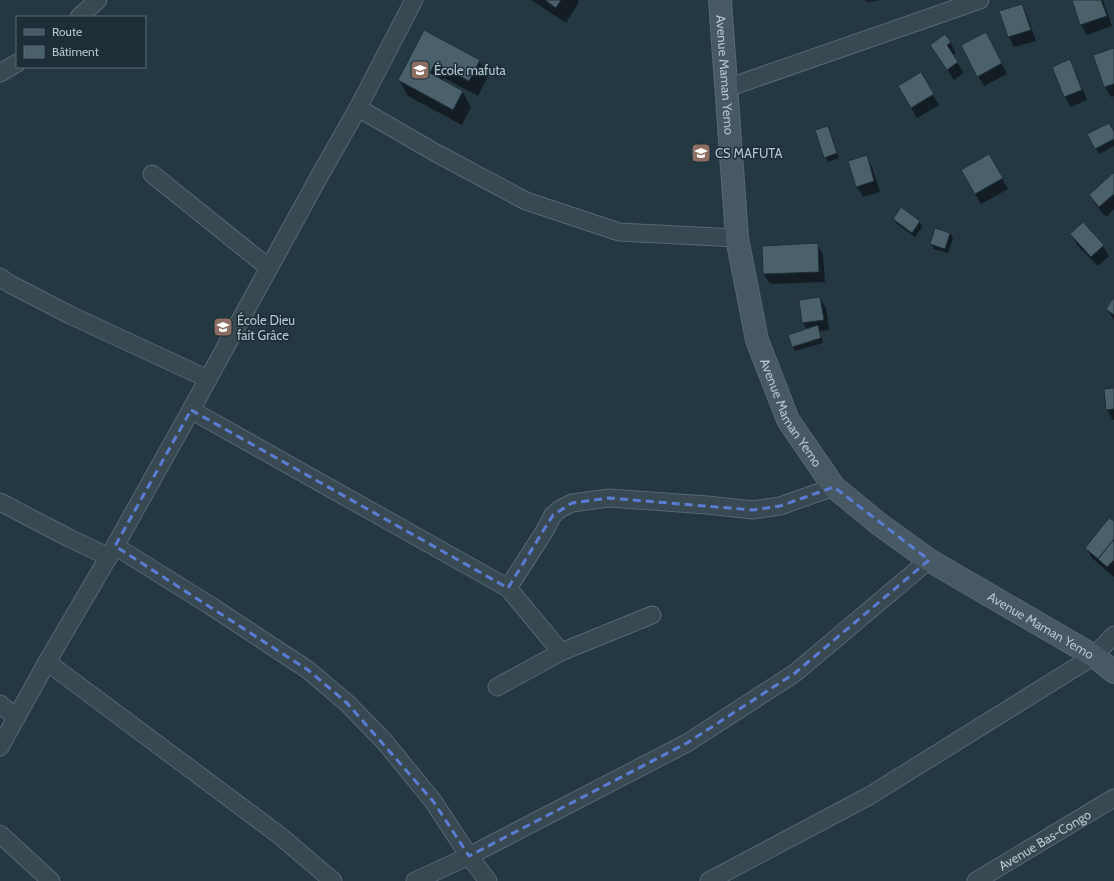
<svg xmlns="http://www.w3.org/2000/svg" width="1114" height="881" font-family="Cabin,sans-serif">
  <rect width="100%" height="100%" fill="#243842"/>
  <path fill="#0007" d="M531 0H578L579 2 566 23Z
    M865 0H882L866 2Z
    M1073 0H1103L1112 26 1087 35 1081 25Z
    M1021 5 1027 15 1036 41 1014 47 1009 37Z
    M425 31 479 61 488 76 478 96 444 78 442 81 462 91 471 107 462 125 408 96 399 80Z
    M950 42 956 53 952 55 964 73 954 80 931 45Z
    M991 44 1007 74 984 86 978 76Z
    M1114 49V96L1111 97 1105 87 1094 56Z
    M1069 61 1075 71 1087 100 1071 107 1065 97 1053 68Z
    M921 74 939 105 917 118 899 87Z
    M830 132 839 158 828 162 825 157Z
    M1114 134V146L1099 154 1089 135Z
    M989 156 1008 189 981 204 962 171Z
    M866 157 872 167 880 192 863 197 857 187 850 161Z
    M1114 173V209L1106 217 1096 205 1090 195Z
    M902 209 920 222 922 227 915 237 897 224 894 219Z
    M950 233 953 238 948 253 934 249 931 244Z
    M1072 234 1103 246 1109 256 1098 266 1077 245Z
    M817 244 823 255 825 282 770 284 764 274Z
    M820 298 826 308 829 330 820 331 823 343 795 351 793 346 807 330 803 322Z
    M1114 299V320L1107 309Z
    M1114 389V420H1113L1107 410Z
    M1114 523V577L1092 558 1086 548Z"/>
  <path fill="#4a616b" stroke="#1f3039" d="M545 0H561L556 8Z
    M1072 0H1101L1107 16 1080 25Z
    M1022 4 1031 30 1008 37 999 11Z
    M424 30 480 60 469 81 435 63 430 73 463 91 453 110 398 80Z
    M986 32 1002 63 977 77 961 45Z
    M945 34 951 42 947 45 958 62 947 70 930 45Z
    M1114 48V84L1104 87 1093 55Z
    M1070 59 1082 90 1064 97 1052 67Z
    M921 72 934 94 911 108 898 86Z
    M1109 123 1114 132V139L1095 149 1087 134Z
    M828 126 837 153 824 158 815 130Z
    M989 154 1003 178 975 194 961 170Z
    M867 155 874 181 856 187 848 161Z
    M1114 172V194L1099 207 1089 195Z
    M901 207 920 221 912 233 893 219Z
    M1083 222 1104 245 1091 257 1070 234Z
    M935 228 950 233 945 249 930 244Z
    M818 243 819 272 763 274 762 246Z
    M820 297 824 320 802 323 799 300Z
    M1114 297V315L1106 309Z
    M818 325 821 338 792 347 788 335Z
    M1114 388V409L1106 410 1104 389Z
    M1109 518 1114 521V539L1098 559 1085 548Z
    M1114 539V560L1107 567 1098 559Z"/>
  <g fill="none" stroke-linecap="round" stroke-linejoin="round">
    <g stroke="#57676f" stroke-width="19">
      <g id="street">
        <path d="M79 17 98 0"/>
        <path d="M0 73 17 63"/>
        <path d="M727 88 980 0"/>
        <path d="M358 108 436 153 526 201 619 232 737 238"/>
        <path d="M152 174 269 268"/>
        <path d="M0 277 10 284 70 315 208 379"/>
        <path d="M191 410 508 588 561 652"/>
        <path d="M0 502 69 538 109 557"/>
        <path d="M115 546 211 606 308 670 347 703 384 741 433 801 469 856 488 881"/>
        <path d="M508 588 544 532 553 515 560 509 572 503 609 498 707 505 753 510 780 506 834 487"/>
        <path d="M47 662 279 835 333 881"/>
        <path d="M497 687 561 652 652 615"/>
        <path d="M0 704 16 718"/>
        <path d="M0 747 47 662 115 546 191 410 320 175 358 108 414 0"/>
        <path d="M0 834 51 881"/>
        <path d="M415 881 469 856 687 743 795 673 929 560"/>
        <path d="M709 881 869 796 1094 656 1114 635"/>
        <path id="s1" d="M976 881 1114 798"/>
      </g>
    </g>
    <g stroke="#57676f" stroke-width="24">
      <g id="secondary">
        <path id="s2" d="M720 0 737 238 757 340 788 420 834 487 879 524 929 560 1094 656 1114 672"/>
      </g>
    </g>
    <use href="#street" stroke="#394952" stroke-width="17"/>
    <use href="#secondary" stroke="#465965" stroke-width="22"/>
  </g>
  <path fill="none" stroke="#5a7dd3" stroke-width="3" stroke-dasharray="8 5" stroke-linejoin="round" d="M191 410 508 588 553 515 572 503 609 498 753 510 780 506 834 487 929 560 795 673 687 743 469 856 433 801 347 703 308 670 115 546Z"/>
  <defs>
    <g id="school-square" transform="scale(1)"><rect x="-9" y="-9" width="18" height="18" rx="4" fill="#8d6e63" stroke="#1d2e37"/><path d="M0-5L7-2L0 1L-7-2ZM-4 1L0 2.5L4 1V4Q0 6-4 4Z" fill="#fff"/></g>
  </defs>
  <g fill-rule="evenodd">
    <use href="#school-square" x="420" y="70"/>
    <use href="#school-square" x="701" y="153"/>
    <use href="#school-square" x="223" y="327"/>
  </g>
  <g text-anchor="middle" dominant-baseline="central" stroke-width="3" stroke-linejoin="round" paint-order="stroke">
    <g font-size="13" fill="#b6c4cc" stroke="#1d2e37" text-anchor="start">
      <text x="434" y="70">École mafuta</text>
      <text x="715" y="153">CS MAFUTA</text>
      <text x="237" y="320">École Dieu<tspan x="237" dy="15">fait Grâce</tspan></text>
    </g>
    <g font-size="13" fill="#b6c4cc" stroke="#1d2e37">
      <text stroke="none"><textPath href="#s2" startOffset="75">Avenue Maman Yemo</textPath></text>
      <text stroke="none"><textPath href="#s2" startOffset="423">Avenue Maman Yemo</textPath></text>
      <text stroke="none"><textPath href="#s2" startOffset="759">Avenue Maman Yemo</textPath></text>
      <text stroke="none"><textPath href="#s1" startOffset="80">Avenue Bas-Congo</textPath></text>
    </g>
  </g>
  <rect x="16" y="16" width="130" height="52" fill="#1d2e37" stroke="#5a6a73"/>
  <rect x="24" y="29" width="20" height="6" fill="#465965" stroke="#5a6a73"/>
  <text x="52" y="36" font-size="12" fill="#b6c4cc">Route</text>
  <rect x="24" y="46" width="20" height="12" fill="#4a616b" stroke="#5a6a73"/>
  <text x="52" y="56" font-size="12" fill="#b6c4cc">Bâtiment</text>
</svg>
